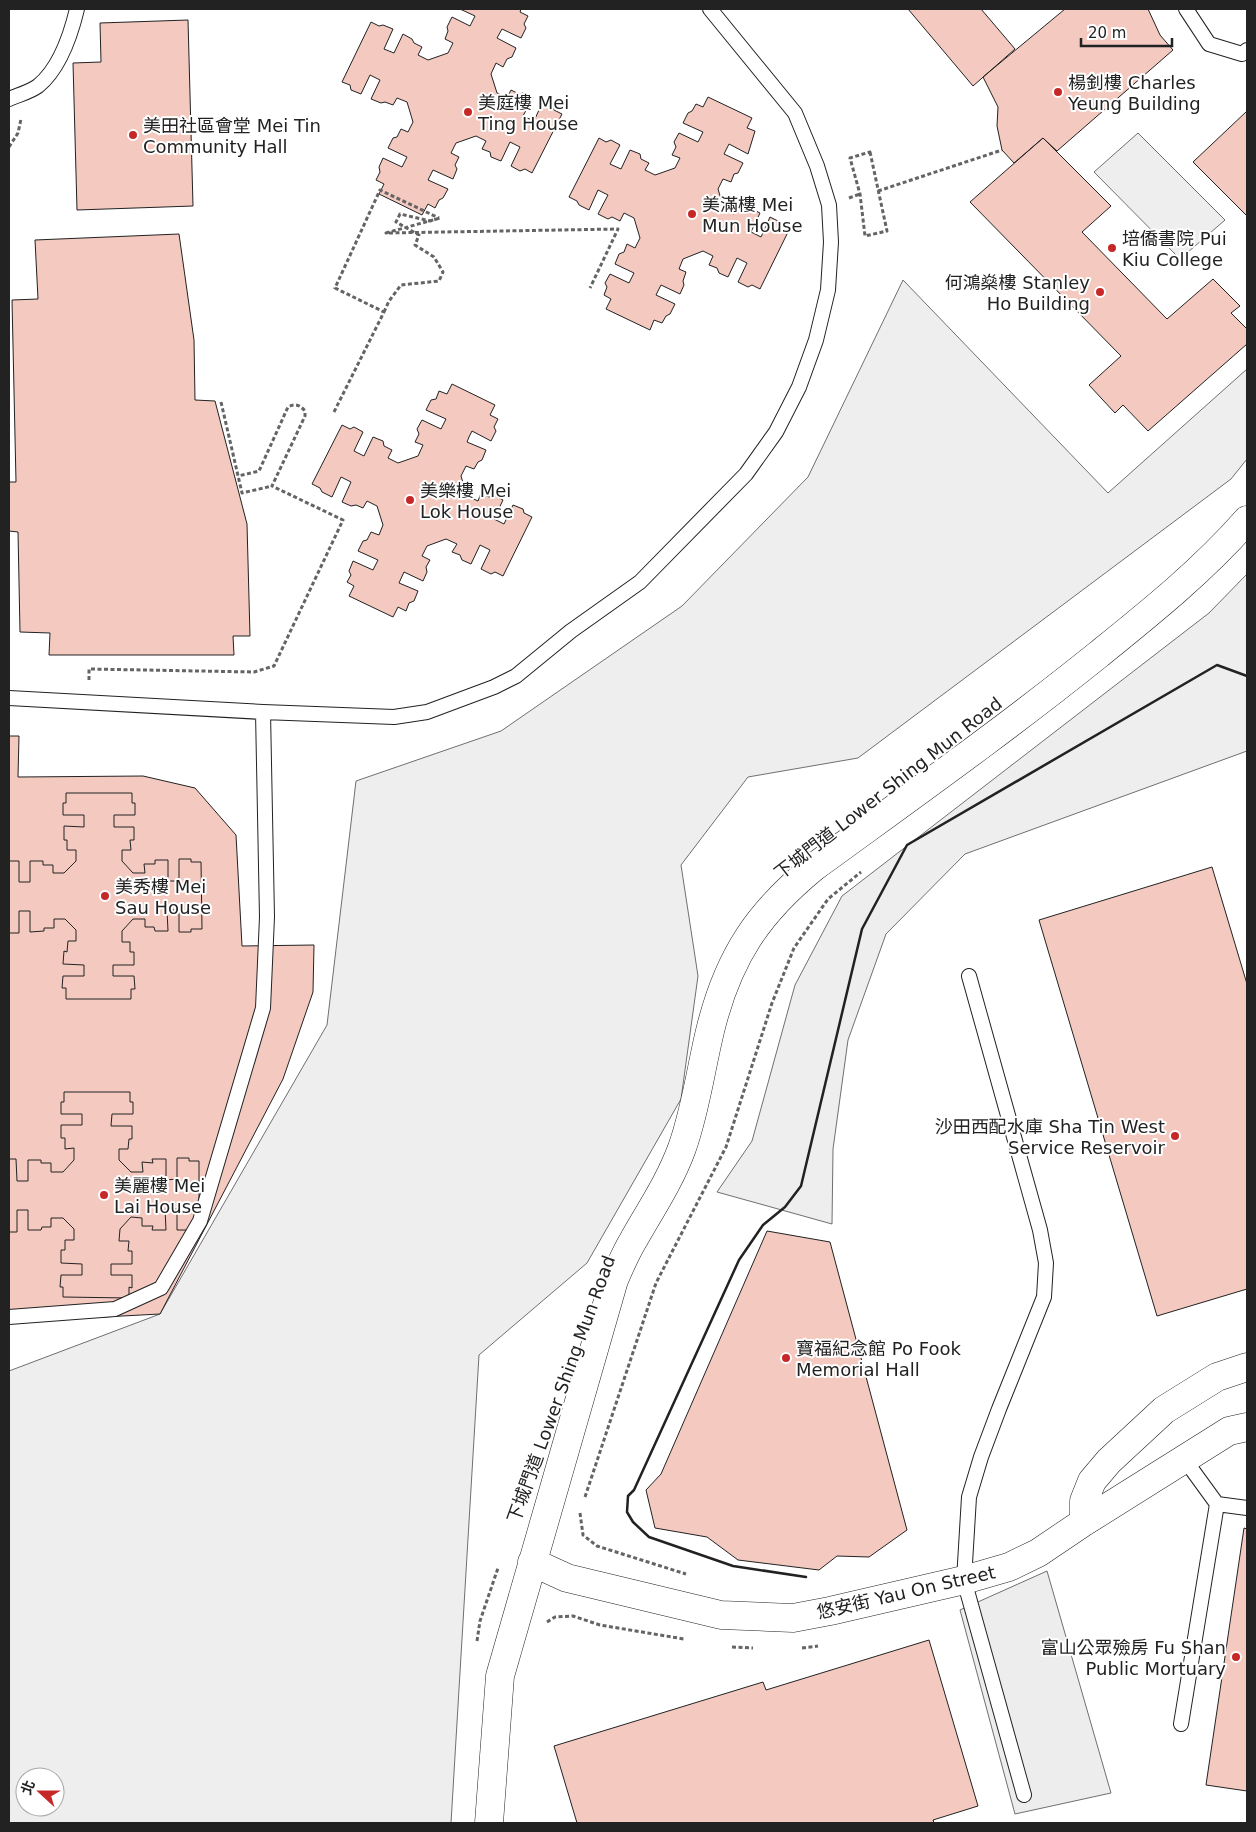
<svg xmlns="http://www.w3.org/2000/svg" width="1256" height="1832" font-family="'DejaVu Sans','Noto Sans TC',sans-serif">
  <rect width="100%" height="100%" fill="#fff"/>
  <path fill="#eee" stroke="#6f6f6f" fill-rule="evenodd" d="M1138 133 1225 220 1180 259 1094 172Z
    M903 280 1108 493 1247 369V459L1231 479 858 758 748 777 681 865 698 976 681 1099 587 1263 479 1355 451 1823H9V1371L160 1314 327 1025 356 781 501 731 682 606 808 477ZM25 1777H55V1807H25Z
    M1247 574V751L965 854 886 934 848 1040 833 1149 832 1224 717 1192 752 1141 795 985 842 896 1209 613Z"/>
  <path fill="#ededed" stroke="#6f6f6f" d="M1047 1571 1111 1793 1015 1814 960 1610Z"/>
  <path fill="#f3c9c0" stroke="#222" d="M460 9H521L520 12 528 16 524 24 526 28 521 38 502 29 497 38 516 48 512 57 507 59 503 67 496 63 491 74 497 93 507 98 511 90 519 94 523 93 533 97 523 116 534 121 543 101 552 106 554 110 562 114 532 173 525 169 520 171 511 166 520 147 510 142 501 161 491 157 490 152 482 149 486 141 476 136 456 143 451 153 459 157 455 165 457 169 453 179 433 170 428 180 448 189 443 198 439 200 435 208 428 204 422 215 379 194 384 184 376 180 380 172 379 167 383 158 402 167 407 157 388 148 393 138 397 137 401 129 408 132 413 122 407 102 397 98 393 105 385 102 381 103 371 99 380 80 370 75 361 94 351 90 350 85 342 82 371 22 379 26 383 25 393 29 384 49 394 53 403 34 412 39 414 43 422 47 418 55 428 60 448 53 453 43 445 39 448 31 447 27 452 17 470 26 475 16Z
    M908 9H981L1015 49 973 86Z
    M1065 9H1148L1160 35 1173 50 1057 151 1043 138 1014 163 1002 150 997 126 998 107 983 77Z
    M188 20 193 206 77 210 73 63 101 62 100 23Z
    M708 97 752 118 747 128 755 131 748 154 729 144 724 154 743 163 738 173 734 174 731 182 723 179 718 189 724 209 734 214 738 206 746 210 750 208 760 213 751 232 761 237 770 217 780 222 781 226 789 230 760 289 752 285 748 287 738 282 747 263 737 258 728 277 719 273 717 268 709 265 713 256 703 251 683 259 679 269 686 272 683 281 684 285 680 294 661 285 656 295 675 304 670 314 666 316 662 323 654 320 650 330 606 309 611 299 604 295 607 287 605 283 610 274 629 283 634 273 615 264 619 254 624 252 627 244 635 248 640 238 634 218 624 213 620 221 612 217 608 219 598 214 608 195 598 190 589 210 579 205 577 201 569 197 599 138 606 142 611 140 620 145 610 164 621 169 630 150 640 154 641 159 649 163 645 170 655 175 675 168 680 158 672 155 676 147 674 142 679 133 698 142 703 132 683 123 688 113 692 111 696 104 703 107Z
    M1247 111V216L1193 162Z
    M1043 138 1111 206 1082 232 1167 319 1213 279 1240 306 1231 313 1247 329V344L1148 431 1123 405 1115 413 1089 385 1121 356 970 202Z
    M179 234 194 340 195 400 215 401 247 524 250 636H233L234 655H49L50 633 20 632 18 532 9 531V482H16L12 300 38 299 35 240Z
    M452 384 495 405 490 415 498 419 494 427 496 431 491 441 472 431 469 437 467 442 486 450 482 460 478 462 474 469 466 466 461 476 467 496 478 501 481 493 489 497 494 495 503 500 494 519 504 524 513 505 523 509 524 513 532 517 503 576 495 572 491 574 481 569 490 550 480 545 471 564 462 560 460 555 452 552 457 544 446 539 427 546 422 556 430 560 426 567 427 572 423 581 404 572 399 583 418 591 414 601 409 603 406 611 398 607 393 617 349 596 354 586 347 582 351 575 349 571 353 561 373 570 378 560 358 551 363 541 367 540 371 532 379 535 383 525 377 506 367 501 363 508 356 505 351 506 342 502 351 482 341 477 332 497 322 492 320 488 312 484 342 425 350 429 354 427 363 432 354 451 364 456 373 437 383 441 384 446 392 450 388 458 398 463 418 456 423 445 415 442 419 434 417 429 422 420 441 429 446 419 426 410 431 400 436 399 439 391 447 394Z
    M9 736H19L18 777 143 776 195 788 236 835 242 946 314 945 313 992 283 1079 160 1314 9 1322Z
    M66 793H132V803H135V815H114V827H134V840H130L131 850H122V861L133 873H145L144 864H155V860H168V881H179V859H191V862H201L202 929H191V932H179V910H167L168 931H155L154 927H145V919H133L122 931V942H130V952H134V965H113V976H134L135 989H131V999H66V988H62L63 976H84V965L63 964 64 951 67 952 68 941H76V930L65 919H54V928H44V931L30 932V911H19V933H9V861H19V882H30V861H43V865H53V873H64L76 861V850H67V840H64V826L84 827V815H63V803H66Z
    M1212 867 1247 984V1289L1157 1316 1039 920Z
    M64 1092H130V1102H133V1114H112L111 1126H132V1139H129L128 1149H119V1160L131 1172H143L142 1162 153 1163 152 1159H166V1180L177 1179V1158H189V1161H199V1227L189 1230H177V1209H165L166 1230H152L153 1226H142V1218L131 1217 120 1229 119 1241H129L128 1251H132V1264H111V1275H132V1288L129 1287V1298L63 1297V1287H60L61 1275H82V1264L61 1263V1250H65V1240H74V1229L63 1218H51V1227H42L41 1230H28V1210H17V1232H9V1159H16L17 1181H28V1160H41V1163H51V1172H63L74 1160V1148L65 1149V1138H61V1125H82V1114H61V1102H64Z
    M767 1231 830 1242 907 1530 869 1557 837 1556 819 1570 738 1560 707 1537 655 1528 646 1490 661 1474Z
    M1244 1528 1247 1529V1791L1206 1785Z
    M929 1640 978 1806 933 1820 934 1823H577L554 1746 763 1682 766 1690Z"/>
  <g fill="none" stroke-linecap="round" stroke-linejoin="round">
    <g stroke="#222" stroke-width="16">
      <path id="lane" d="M1186 9 1209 44 1242 54 1247 50
        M9 99C18 95 30 92 38 86 59 69 71 34 77 9
        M9 698 263 712 394 717 427 712 494 687 516 676 571 631 640 582 746 474 776 432 799 387 816 340 828 290 831 242 829 205 817 166 795 113 710 9
        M969 976 1040 1230 1046 1263 1044 1297 999 1409 981 1457 969 1497 964 1580 1024 1795
        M9 1317 115 1309 161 1288 200 1221 263 1008 267 917 263 712
        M1217 1504 1247 1508
        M1181 1724 1217 1504 1185 1460"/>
    </g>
    <g stroke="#222" stroke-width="29">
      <path id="street" d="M1084 1522V1501L1092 1481 1109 1461 1164 1410 1217 1377 1247 1367
        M532 1562 567 1578 721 1615 793 1618 830 1611 964 1580 1009 1567 1038 1553 1084 1522 1229 1431 1247 1427
        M489 1823 500 1676 614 1280C620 1266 626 1252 634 1239 651 1209 670 1181 682 1148 696 1109 701 1067 711 1027 729 956 758 913 814 867 910 797 1006 729 1099 654 1151 612 1202 571 1247 520"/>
    </g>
    <path stroke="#646464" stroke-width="3" stroke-dasharray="4 2.5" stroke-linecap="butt" d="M9 147 18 133 21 119
      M870 152 887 231 865 236 860 194 850 158Z
      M878 191 1002 150
      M849 198 860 194
      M384 312 389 301 401 285 439 281 443 272 434 257 415 245 419 235 396 222 400 214 430 221 440 218 386 233 618 229 590 288
      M221 402 242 493 272 486
      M334 412 384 312 335 288 380 190 439 218
      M89 680V669L254 672 274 666 343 520 272 486 305 416V411C300 405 295 403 288 407L259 471 238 476
      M585 1497 656 1283 726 1147 772 1003 794 948 828 899 861 872
      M580 1513 583 1535 597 1546 686 1574
      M547 1622 555 1617 573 1616 600 1625 684 1639
      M477 1641 480 1621 498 1568
      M732 1647 753 1648
      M802 1648 818 1646"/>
    <use href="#lane" stroke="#fff" stroke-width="14"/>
    <use href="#street" stroke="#fff" stroke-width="28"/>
    <path stroke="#222" stroke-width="2.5" d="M806 1577 733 1566 649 1537 633 1522 627 1512 628 1496 634 1490 739 1260 763 1225 785 1207 801 1186 862 929 907 845 1217 665 1247 676"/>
  </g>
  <g fill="#c62828" stroke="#fff" stroke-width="2">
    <circle cx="1058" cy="92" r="5"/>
    <circle cx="468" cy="112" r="5"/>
    <circle cx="133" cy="135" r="5"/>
    <circle cx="692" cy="214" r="5"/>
    <circle cx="1112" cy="248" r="5"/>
    <circle cx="1100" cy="292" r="5"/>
    <circle cx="410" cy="500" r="5"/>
    <circle cx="105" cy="896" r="5"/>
    <circle cx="1175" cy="1136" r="5"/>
    <circle cx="104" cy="1195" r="5"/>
    <circle cx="786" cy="1358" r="5"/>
    <circle cx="1236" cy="1657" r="5"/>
  </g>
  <g text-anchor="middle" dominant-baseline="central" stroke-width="4" stroke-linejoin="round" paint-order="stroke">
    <g font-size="18" fill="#222" stroke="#fff" text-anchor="start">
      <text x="1068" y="82">楊釗樓 Charles<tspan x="1068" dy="21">Yeung Building</tspan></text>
      <text x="478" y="102">美庭樓 Mei<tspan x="478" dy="21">Ting House</tspan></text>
      <text x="143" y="125">美田社區會堂 Mei Tin<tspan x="143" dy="21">Community Hall</tspan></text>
      <text x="702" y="204">美滿樓 Mei<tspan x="702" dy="21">Mun House</tspan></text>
      <text x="1122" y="238">培僑書院 Pui<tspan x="1122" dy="21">Kiu College</tspan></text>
      <text x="1090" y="282" text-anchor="end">何鴻燊樓 Stanley<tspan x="1090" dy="21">Ho Building</tspan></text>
      <text x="420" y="490">美樂樓 Mei<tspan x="420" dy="21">Lok House</tspan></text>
      <text x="115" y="886">美秀樓 Mei<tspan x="115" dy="21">Sau House</tspan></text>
      <text x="1165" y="1126" text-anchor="end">沙田西配水庫 Sha Tin West<tspan x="1165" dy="21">Service Reservoir</tspan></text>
      <text x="114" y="1185">美麗樓 Mei<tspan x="114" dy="21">Lai House</tspan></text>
      <text x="796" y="1348">寶福紀念館 Po Fook<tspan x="796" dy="21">Memorial Hall</tspan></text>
      <text x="1226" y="1647" text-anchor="end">富山公眾殮房 Fu Shan<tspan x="1226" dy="21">Public Mortuary</tspan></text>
    </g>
    <g font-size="18" fill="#222" stroke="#fff">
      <text transform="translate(888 788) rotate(-38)">下城門道 Lower Shing Mun Road</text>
      <text transform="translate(561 1389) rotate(-70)">下城門道 Lower Shing Mun Road</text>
      <text transform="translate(906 1592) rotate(-13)">悠安街 Yau On Street</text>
    </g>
  </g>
  <rect width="1256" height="1832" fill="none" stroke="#222222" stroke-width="20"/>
  <g transform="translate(40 1792) rotate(291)"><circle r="24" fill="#ffffff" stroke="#a7a7a7"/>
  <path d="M0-4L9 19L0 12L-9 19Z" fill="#c62828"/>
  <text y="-8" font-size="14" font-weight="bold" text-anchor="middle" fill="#222222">北</text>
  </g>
  <path d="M1081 38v8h91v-8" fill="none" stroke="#222222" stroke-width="2.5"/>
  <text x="1088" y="38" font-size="15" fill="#222222" stroke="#ffffff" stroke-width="4" paint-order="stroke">20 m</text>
</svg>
